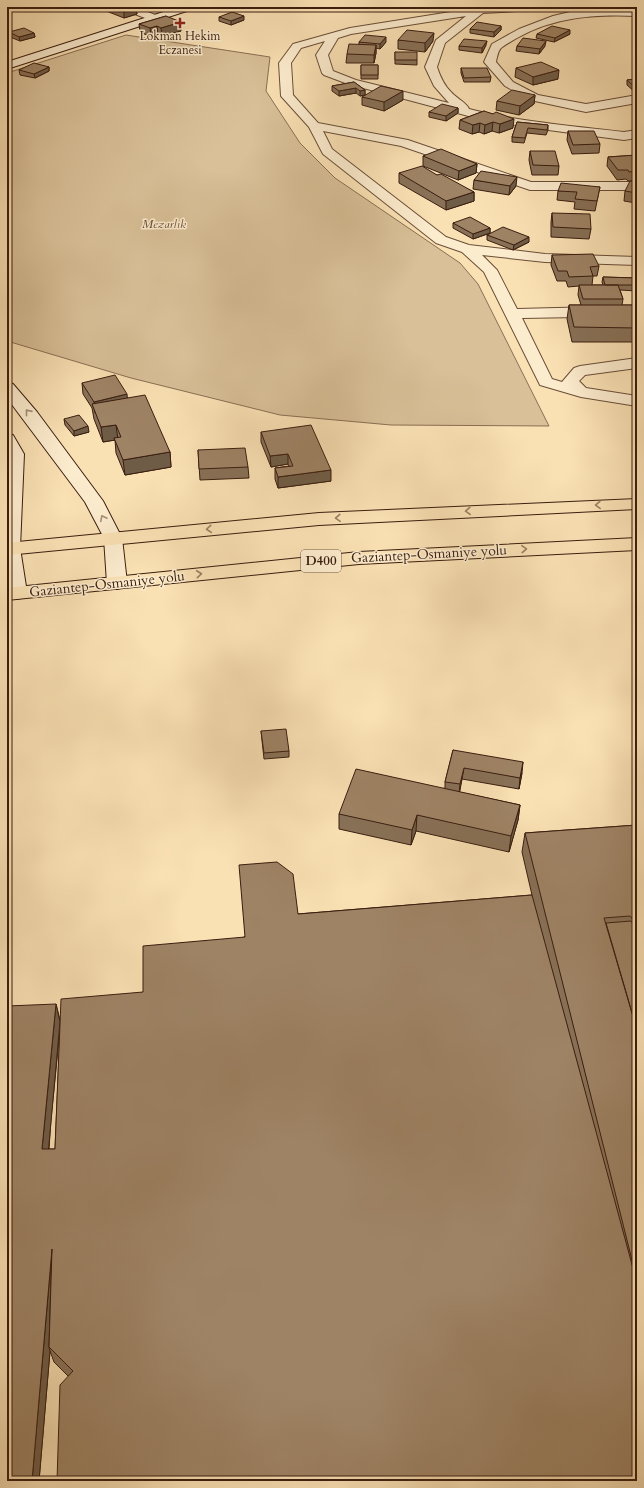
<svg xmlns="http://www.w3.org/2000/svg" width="644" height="1488" font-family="Cardo,serif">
  <rect width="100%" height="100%" fill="#fae1b4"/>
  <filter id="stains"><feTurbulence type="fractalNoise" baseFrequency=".005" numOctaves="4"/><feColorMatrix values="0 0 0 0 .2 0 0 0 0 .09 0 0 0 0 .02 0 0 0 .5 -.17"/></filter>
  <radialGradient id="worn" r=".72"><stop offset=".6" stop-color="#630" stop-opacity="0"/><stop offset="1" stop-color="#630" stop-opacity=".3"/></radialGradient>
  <path fill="#d9c098" stroke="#8a6e54" d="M126 35 270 57 266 91 300 143 335 178 460 263 478 284 549 426 391 425 280 415 131 378 7 341V73Z"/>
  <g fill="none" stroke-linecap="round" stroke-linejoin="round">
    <g stroke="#6a4e38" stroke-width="2">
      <path id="street" d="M121 7H135L158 16 159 18 154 21 150 20 122 9Z
        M482 7H540L535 10 483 13 445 43 437 67C440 76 444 85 451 92 456 98 467 103 469 109 520 122 573 126 624 132L637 130V138L624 140 518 126 476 118 348 84 324 75 322 73 316 55 325 41 301 48 291 63 293 95 318 123 408 140 531 182H637V190H530L401 146 323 131 332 149 446 237 469 245 545 254 637 257V265L545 262 482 255 497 270 517 309 637 306V316L522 318 552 379 562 382 574 368 580 366 637 358V368L585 375 579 381 586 388 637 396V406L581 397 540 385 484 272 462 252 436 243 323 154 309 127 281 96 279 63 293 44 350 28ZM466 16 436 40 425 67 434 86 449 103 356 80 333 71 328 55 338 38 351 34Z
        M603 9 637 10V16C595 14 554 17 517 38 512 41 506 44 501 48 498 51 497 57 496 62L513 82 538 95 586 104 637 95V103L586 112 530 100 505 86 484 62 492 44 519 29 553 16 570 12Z"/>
    </g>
    <g stroke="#3a1d0f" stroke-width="2">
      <path id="secondary" d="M179 7H194L193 9 7 69V62Z
        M7 382 13 384 37 412 103 501 122 538 127 583 124 587 117 589 110 587 107 583 104 538 85 502 7 398Z
        M7 434 13 435 24 454 20 548 27 593 24 597 17 599 10 597 7 591Z"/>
    </g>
    <g stroke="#3a1d0f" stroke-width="2">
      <path id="highway" d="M637 499V509L319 525 7 555V543L319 513Z
        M637 538V550L359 564 7 600V588L359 552Z"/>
    </g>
    <use href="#street" fill="#fcecce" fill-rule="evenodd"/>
    <use href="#secondary" fill="#fcecce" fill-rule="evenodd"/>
    <use href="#highway" fill="#fae1b4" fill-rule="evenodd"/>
  </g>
  <path fill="#887157" stroke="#3a1d0f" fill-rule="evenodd" d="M96 7H136L137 14 124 18Z
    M166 16 181 31 162 36 158 35 151 37 140 32 139 24Z
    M219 17 244 20 231 25 219 21Z
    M501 26V30L494 37 470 33V29Z
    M9 32 34 33 35 37 20 41 10 37Z
    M537 34H570L554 42 536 38Z
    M398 40 433 41 425 52 398 49Z
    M359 42H386L380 49 376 48V53L374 63H346L347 54 359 44Z
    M486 45 482 53 459 50V46Z
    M517 46H545L539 54 516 51Z
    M395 52 417 60V65L395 64Z
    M361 65H378V79H361Z
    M49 67V71L35 78 20 75 19 70Z
    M461 68 491 77 490 82H464L461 73Z
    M516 68 558 79 533 85 515 77Z
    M637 79V94L627 85V80Z
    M354 82 365 90V95L403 100 384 111 362 105V97L364 95 360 96 356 93 339 96 332 91V86Z
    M535 95 534 104 519 115 496 110 497 101Z
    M458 108V113L446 121 429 117V112Z
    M484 111 513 128 499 133 492 131 484 134 479 132 472 134 459 129 460 120Z
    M517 122 548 125V130L546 135 527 133 524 143 512 142V137Z
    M568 131 600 144 599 153 572 154 567 140Z
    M530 151 559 166 558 175H532L529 160Z
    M637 155V181H628L626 179 617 180 607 166 608 157Z
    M423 156 477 164 476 173 458 180 423 166Z
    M399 173 437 175 474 192V201L446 210 399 183Z
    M474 180 516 186 509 195 473 189Z
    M637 182V208H635L636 203 624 201 625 191Z
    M600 187 595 211 574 209 575 202 557 200 558 191Z
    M552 213 591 229 589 239 551 237V222Z
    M453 223 490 228V233L473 239 453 228Z
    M637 226V239L635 235Z
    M487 235 529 242 513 250 487 240Z
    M552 255 599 266 597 276H593L592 285H603L602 282 603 277 637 278V291L620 290 623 299 622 305H637V342H572L567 319 569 305H581L578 295 579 286 568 287 566 281H557L551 265Z
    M82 383 128 398 170 452 171 467 125 475 116 453 115 440 103 442 94 419 92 408 83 394Z
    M64 419 89 432 74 436 65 425Z
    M261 432 331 481 278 488 275 479V468L289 466 288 464 271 467 261 442Z
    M198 450 248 467 249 478 200 480Z
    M261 731 289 751V757L264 759Z
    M453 750 522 773 519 789 462 779 459 792 520 805 518 820 509 852 416 831 411 845 339 829V814L445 788V782Z
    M637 825V1481L68 1376 54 1362 50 1351 39 1481H7L56 1004 60 1020 143 992 244 937 298 914 532 895 522 852 525 833ZM60 1030 55 1149H49L51 1119Z"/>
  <path fill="#6f5c47" stroke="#3a1d0f" d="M133 7H136L137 14 124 18V10Z
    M244 16V20L231 25V21Z
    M181 22V31L162 36 161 28Z
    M157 26 158 35 151 37 150 28Z
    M501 26V30L494 37V32Z
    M570 30V34L554 42 555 38Z
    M34 33 35 37 20 41 19 37Z
    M434 33 433 41 425 52V43Z
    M386 37V42L380 49V44Z
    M487 41 486 45 482 53V48Z
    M546 41 545 46 539 54 540 49Z
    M376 45V53L374 63V55Z
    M49 67V71L35 78 34 74Z
    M559 70 558 79 533 85V77Z
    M356 88V93L339 96V91Z
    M365 90V95L360 96V91Z
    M403 91V100L384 111V102Z
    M535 95 534 104 519 115 520 106Z
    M458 108V113L446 121V116Z
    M514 119 513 128 499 133 500 124Z
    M493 122 492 131 484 134 485 125Z
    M480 123 479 132 472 134 473 125Z
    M477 164 476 173 458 180 459 171Z
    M517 177 516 186 509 195 510 186Z
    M474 192V201L446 210V201Z
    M490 228V233L473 239V234Z
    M529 237V242L513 250 514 245Z
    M127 394 128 405 95 413 94 402Z
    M116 425 118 440 114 438 115 440 103 442 101 427Z
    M88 426 89 432 74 436V431Z
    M170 452 171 467 125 475 123 460Z
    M288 454V464L271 467 270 456Z
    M331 470V481L278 488V477Z
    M523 762 522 773 519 789 520 778Z
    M464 768 462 779 459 796 460 784Z
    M520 805 518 820 509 852 511 836Z
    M417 815 416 831 411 845 412 830Z
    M7 878 9 885 7 902Z
    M56 1004 60 1022 47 1166 42 1149Z
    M52 1249 49 1347 50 1351 39 1481H32Z"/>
  <path fill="#9e8365" stroke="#3a1d0f" d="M117 7H133L124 10Z
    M232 12 244 16 231 21 219 17Z
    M166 16 181 22 161 28 157 26 150 28 139 24Z
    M477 22 501 26 494 32 470 29Z
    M552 26 570 30 555 38 537 34Z
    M24 28 34 33 19 37 9 32Z
    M407 30 434 33 425 43 398 40Z
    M365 35 386 37 380 44 359 42Z
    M523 38 546 41 540 49 517 46Z
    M464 39 487 41 482 48 459 46Z
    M349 44 376 45 374 55 347 54Z
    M395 52H417V60H395Z
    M541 62 559 70 533 77 516 68Z
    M34 63 49 67 34 74 19 70Z
    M361 65H378V75H361Z
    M461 68H487L491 77 464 78Z
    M637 79V89L627 80Z
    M354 82 365 90 360 91 356 88 339 91 332 86Z
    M381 86 403 91 384 102 362 97Z
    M512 90 535 95 520 106 497 101Z
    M442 104 458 108 446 116 429 112Z
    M484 111 493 114 496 112 514 119 500 124 493 122 485 125 480 123 473 125 460 120Z
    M517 122 548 125 547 130 528 128 525 138 512 137Z
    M568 131H594L600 144 573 145Z
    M441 149 477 164 459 171 423 156Z
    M530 151H555L559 166 533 165Z
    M637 155V171L629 172 628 170H618L608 157Z
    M422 166 437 175 441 174 474 192 446 201 399 173Z
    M481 171 517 177 510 186 474 180Z
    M630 181 637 182V193L625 191Z
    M561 183 600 187 597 201 575 199 577 192 558 191Z
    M552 213 590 214 591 229 553 227Z
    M470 217 490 228 473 234 453 223Z
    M503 227 529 237 514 245 487 235Z
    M593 254 599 266 590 267 593 276 569 277 567 271H558L552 255Z
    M603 277 637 278V285H605Z
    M579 285H618L623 299H583Z
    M569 305H637V328L574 327Z
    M115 375 127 394 94 402 82 383Z
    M145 395 170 452 123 460 114 438 121 437 116 425 101 427 92 404Z
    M79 415 88 426 74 431 64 419Z
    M311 425 331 470 278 477 275 468 293 466 288 454 270 456 261 432Z
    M245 448 248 467 199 469 198 450Z
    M286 729 289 751 264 753 261 731Z
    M453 750 523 762 520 778 464 768 460 784 445 782Z
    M356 769 520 805 511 836 417 815 412 830 339 814Z
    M637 825V925L630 916 604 918 637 1030V1280L525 833Z
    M277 862 293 874 298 914 532 895 637 1283V1481H57L60 1385 73 1371 49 1347 52 1249 32 1481H7V1006L56 1004 42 1149H55L61 999 143 992V946L245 937 239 865Z
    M631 921 637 929V1030L606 923Z"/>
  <defs><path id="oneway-chevron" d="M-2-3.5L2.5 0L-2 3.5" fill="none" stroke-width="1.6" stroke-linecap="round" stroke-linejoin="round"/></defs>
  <g stroke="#a58f78">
    <use href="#oneway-chevron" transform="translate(28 412) rotate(-129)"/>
    <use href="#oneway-chevron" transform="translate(103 518) rotate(-117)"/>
  </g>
  <g stroke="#9a7f62">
    <use href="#oneway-chevron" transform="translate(598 505) rotate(178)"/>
    <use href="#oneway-chevron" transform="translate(468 511) rotate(177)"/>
    <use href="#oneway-chevron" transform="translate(338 518) rotate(177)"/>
    <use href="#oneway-chevron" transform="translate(209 529) rotate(175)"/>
    <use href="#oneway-chevron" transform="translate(524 549) rotate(-3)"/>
    <use href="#oneway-chevron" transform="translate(199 574) rotate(-6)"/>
  </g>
  <path fill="#8f2418" stroke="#fcecce" stroke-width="1.5" d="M178 17h4v4h4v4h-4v4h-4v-4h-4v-4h4z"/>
  <g text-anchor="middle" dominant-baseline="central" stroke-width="3" stroke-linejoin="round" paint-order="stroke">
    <g font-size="12" fill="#3a1d0f" stroke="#fcecce">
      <text x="180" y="36">Lokman Hekim<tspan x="180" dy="14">Eczanesi</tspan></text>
    </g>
    <g font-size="12" font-style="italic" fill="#6a4e38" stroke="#fcecce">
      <text x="164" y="224">Mezarlık</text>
    </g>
    <rect fill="#fcecce" stroke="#745b48" stroke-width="1" x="301" y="550" width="40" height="22" rx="3"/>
    <g font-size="13" font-weight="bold" fill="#3a1d0f">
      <text x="321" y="561">D400</text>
    </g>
    <g font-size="14" fill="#3a1d0f" stroke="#fcecce">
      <text transform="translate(429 554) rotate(-3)">Gaziantep-Osmaniye yolu</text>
      <text transform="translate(107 584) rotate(-6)">Gaziantep-Osmaniye yolu</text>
    </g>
  </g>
  <rect width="644" height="1488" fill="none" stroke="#fae1b4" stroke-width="24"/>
  <rect x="8" y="8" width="628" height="1472" fill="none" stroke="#3a1d0f" stroke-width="2"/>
  <rect x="12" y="12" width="620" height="1464" fill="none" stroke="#3a1d0f"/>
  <rect width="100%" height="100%" filter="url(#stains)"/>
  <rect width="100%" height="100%" fill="url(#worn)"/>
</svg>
